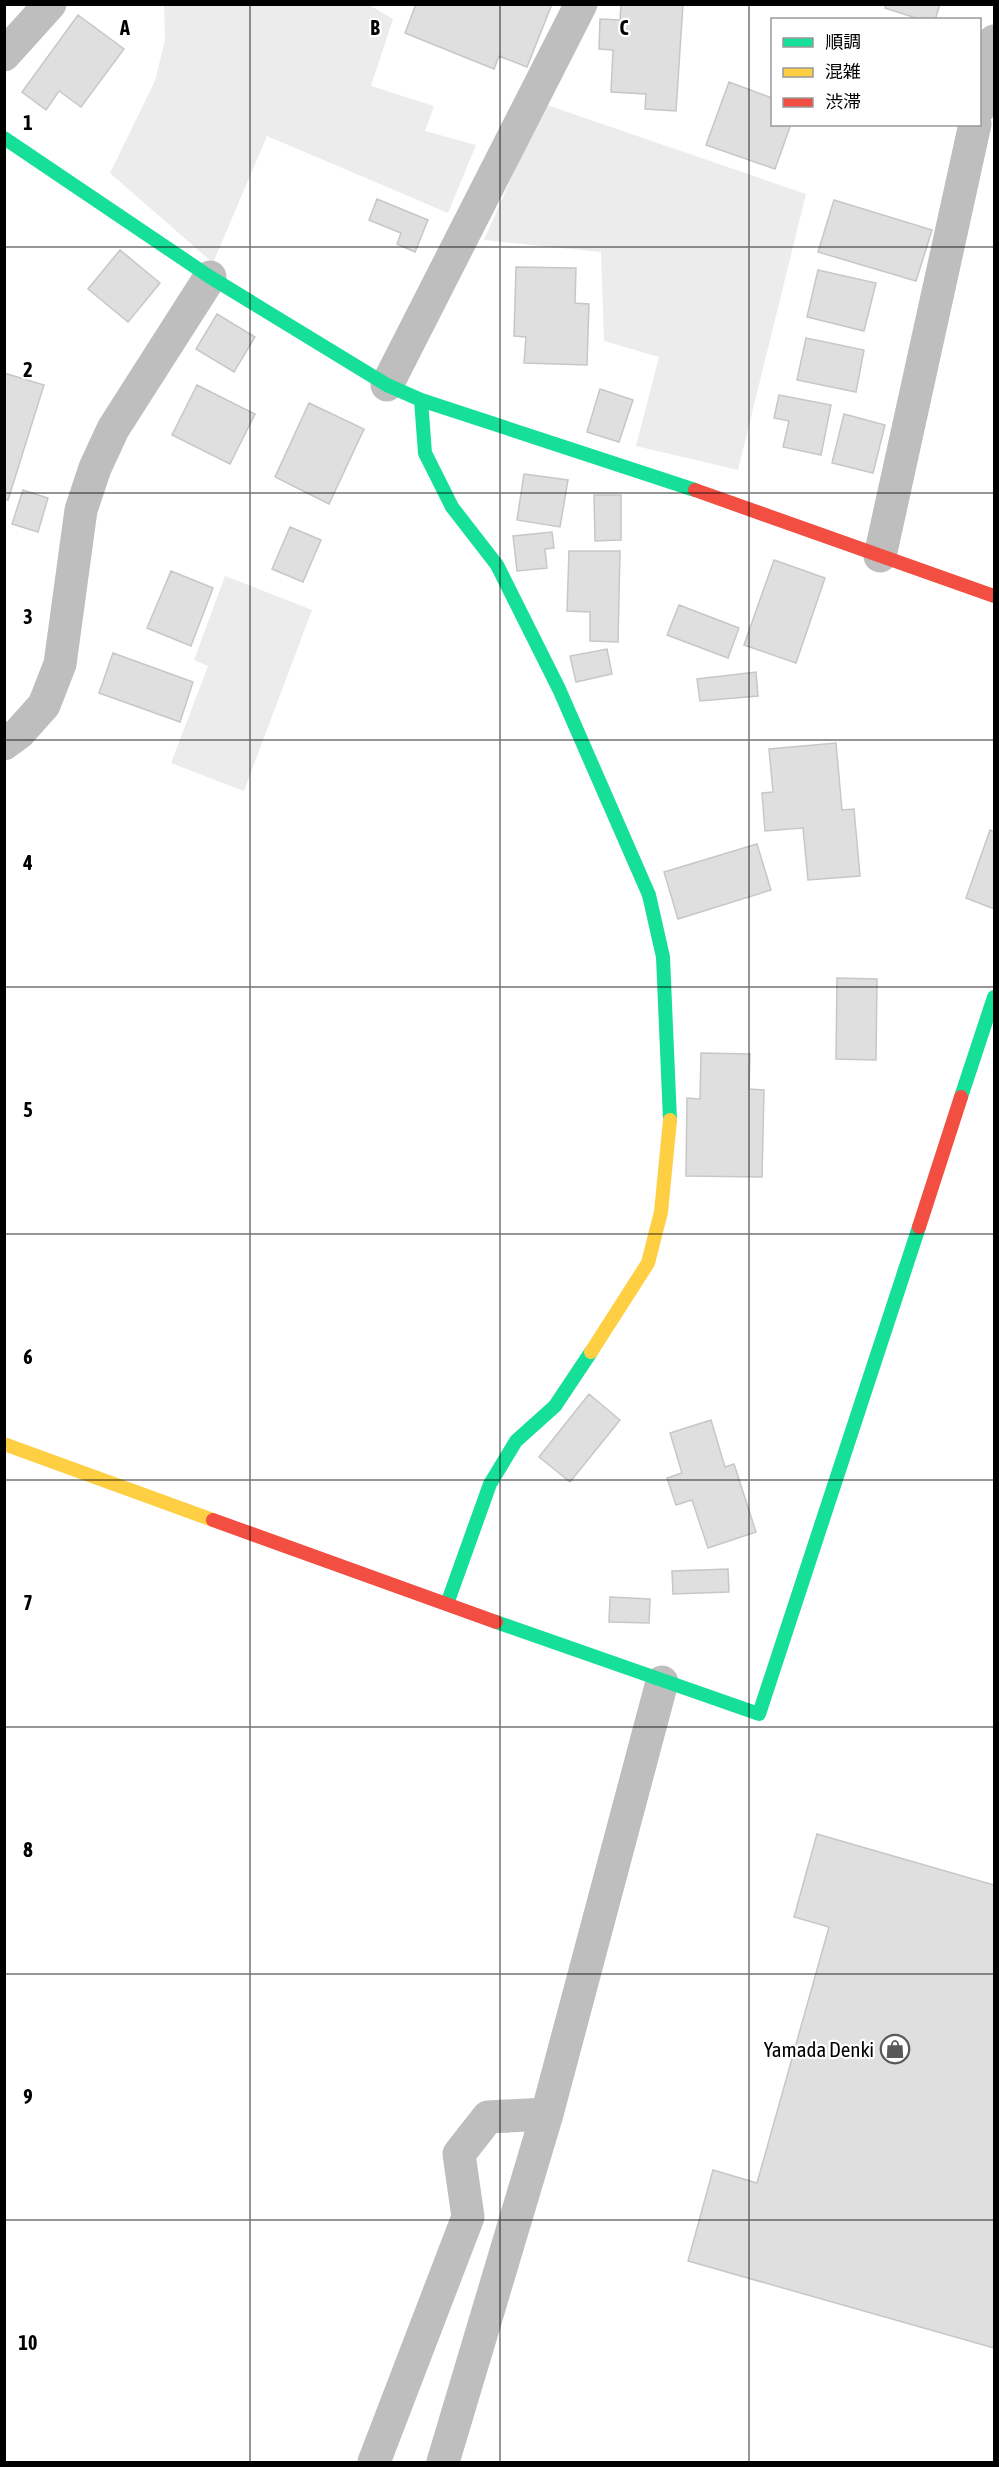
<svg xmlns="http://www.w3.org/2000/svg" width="999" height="2467" font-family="'Asap Condensed','Noto Sans JP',sans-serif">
  <rect width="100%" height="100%" fill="#fff"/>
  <path fill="#ececec" d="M164 5H369L393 19 371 86 434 106 425 131 476 145 448 213 267 136 213 263 110 173 155 81 165 40Z
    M544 104 806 194 738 470 636 446 659 357 604 341 601 252 484 240Z
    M225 576 312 610 244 791 171 763 208 666 194 660Z"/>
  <path fill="#dfdfdf" stroke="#c7c7c7" stroke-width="1.5" d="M416 4H552L527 67 499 56 494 69 405 33Z
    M621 4H683L676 111 645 109 646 94 611 92 613 50 599 49 600 19 620 20Z
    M886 4H940L935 20H922L885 8Z
    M78 15 124 49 81 107 59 91 46 110 22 92Z
    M729 82 772 98V124H791L775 169 706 145Z
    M377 199 428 220 415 252 397 244 401 233 369 220Z
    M834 200 932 230 916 281 818 252Z
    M120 250 160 283 128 322 88 289Z
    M516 267 576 268 575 303 589 304 587 365 524 363 526 337 514 336Z
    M818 270 876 283 864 331 807 317Z
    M217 314 255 337 234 372 196 349Z
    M806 338 864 350 856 392 797 380Z
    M4 373 44 385 8 500 4 499Z
    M197 385 255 414 230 464 172 435Z
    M600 389 633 400 619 442 587 432Z
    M779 395 831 405 821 455 783 447 789 421 774 418Z
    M309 403 364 429 329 504 275 477Z
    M844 414 885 425 873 473 832 463Z
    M524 474 568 480 560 527 517 520Z
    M23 490 48 498 38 532 12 524Z
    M594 495H621V540L595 541Z
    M290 527 321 540 303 582 272 569Z
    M552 532 554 548 545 549 547 568 517 571 513 536Z
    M569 551H620L618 642 590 641V612L567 611Z
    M774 560 825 578 796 663 744 645Z
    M171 571 213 588 191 646 147 628Z
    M679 605 739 628 728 658 667 635Z
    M607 649 612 674 576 682 570 656Z
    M113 653 193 682 180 722 99 693Z
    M756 672 758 696 700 701 697 679Z
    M836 743 842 810 854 809 860 876 808 880 803 828 765 831 762 793 773 792 769 749Z
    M990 830 994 832V909L966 898Z
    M757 844 771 890 678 919 664 872Z
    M837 978 877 979 876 1060 836 1059Z
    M701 1053 750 1054 749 1089 764 1090 762 1177 686 1176 687 1098 700 1099Z
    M589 1394 620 1420 570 1482 539 1457Z
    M711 1420 725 1467 734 1464 756 1532 708 1548 692 1500 676 1505 667 1478 682 1473 670 1433Z
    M728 1569 729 1592 673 1594 672 1571Z
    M610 1597 650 1599 649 1623 609 1622Z
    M817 1834 994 1885V2348L688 2261 713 2170 757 2183 829 1927 794 1917Z"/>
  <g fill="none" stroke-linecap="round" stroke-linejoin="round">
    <path stroke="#bebebe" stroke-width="33" d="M4 55 50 4
      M980 107 994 41
      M387 385 581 4
      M880 556 975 124
      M4 744 19 733 44 705 60 664 81 510 95 468 113 429 210 277
      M374 2462 468 2217 459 2154 488 2117 547 2114
      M443 2462 547 2114 662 1682"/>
    <path stroke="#16e098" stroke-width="14" d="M4 138 210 277 387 385 421 400 695 490
      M421 400 425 453 452 507 497 565 559 689 649 895 663 957 670 1120
      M961 1097 994 997
      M447 1604 490 1484 516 1441 555 1406 591 1352
      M496 1622 759 1714 919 1227"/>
    <path stroke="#ffcf43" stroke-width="14" d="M591 1352 648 1263 661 1212 670 1120
      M4 1444 213 1520"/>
    <path stroke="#f24e42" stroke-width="14" d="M695 490 994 596
      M919 1227 961 1097
      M213 1520 496 1622"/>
  </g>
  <path fill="none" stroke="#000" stroke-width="1.5" stroke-opacity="0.55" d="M250 4V2462M500 4V2462M749 4V2462M4 247H994M4 493H994M4 740H994M4 987H994M4 1234H994M4 1480H994M4 1727H994M4 1974H994M4 2220H994"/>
  <defs>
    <g id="shop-ring" transform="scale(1.5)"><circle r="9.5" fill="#fff" stroke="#595959" stroke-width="1.5"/><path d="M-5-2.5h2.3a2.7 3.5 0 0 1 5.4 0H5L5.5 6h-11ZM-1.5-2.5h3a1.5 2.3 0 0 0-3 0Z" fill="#595959"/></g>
  </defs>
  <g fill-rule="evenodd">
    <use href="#shop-ring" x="895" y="2049"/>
  </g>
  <g text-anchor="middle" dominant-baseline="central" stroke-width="4.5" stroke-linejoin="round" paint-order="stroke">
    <g font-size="21" fill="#000" stroke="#fff" text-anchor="end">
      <text x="874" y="2049">Yamada Denki</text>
    </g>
  </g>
  <g font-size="20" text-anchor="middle" font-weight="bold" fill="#000" stroke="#fff" stroke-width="4.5" stroke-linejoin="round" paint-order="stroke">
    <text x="125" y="35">A</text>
    <text x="375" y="35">B</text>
    <text x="624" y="35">C</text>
    <text x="28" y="130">1</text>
    <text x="28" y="377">2</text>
    <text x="28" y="624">3</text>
    <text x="28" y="870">4</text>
    <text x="28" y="1117">5</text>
    <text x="28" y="1364">6</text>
    <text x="28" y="1610">7</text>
    <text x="28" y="1857">8</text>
    <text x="28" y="2104">9</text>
    <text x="28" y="2350">10</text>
  </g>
  <rect width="999" height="2467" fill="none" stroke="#000000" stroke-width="12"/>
  <rect x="771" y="18" width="210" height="108" fill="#ffffff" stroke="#999999" stroke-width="1.5"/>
  <rect x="783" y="38" width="30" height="9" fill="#16e098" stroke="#999999" stroke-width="1.5"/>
  <text x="825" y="48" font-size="18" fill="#000000">順調</text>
  <rect x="783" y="68" width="30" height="9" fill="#ffcf43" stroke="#999999" stroke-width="1.5"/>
  <text x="825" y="78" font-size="18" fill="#000000">混雑</text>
  <rect x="783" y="98" width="30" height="9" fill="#f24e42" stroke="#999999" stroke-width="1.5"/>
  <text x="825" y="108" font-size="18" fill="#000000">渋滞</text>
</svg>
